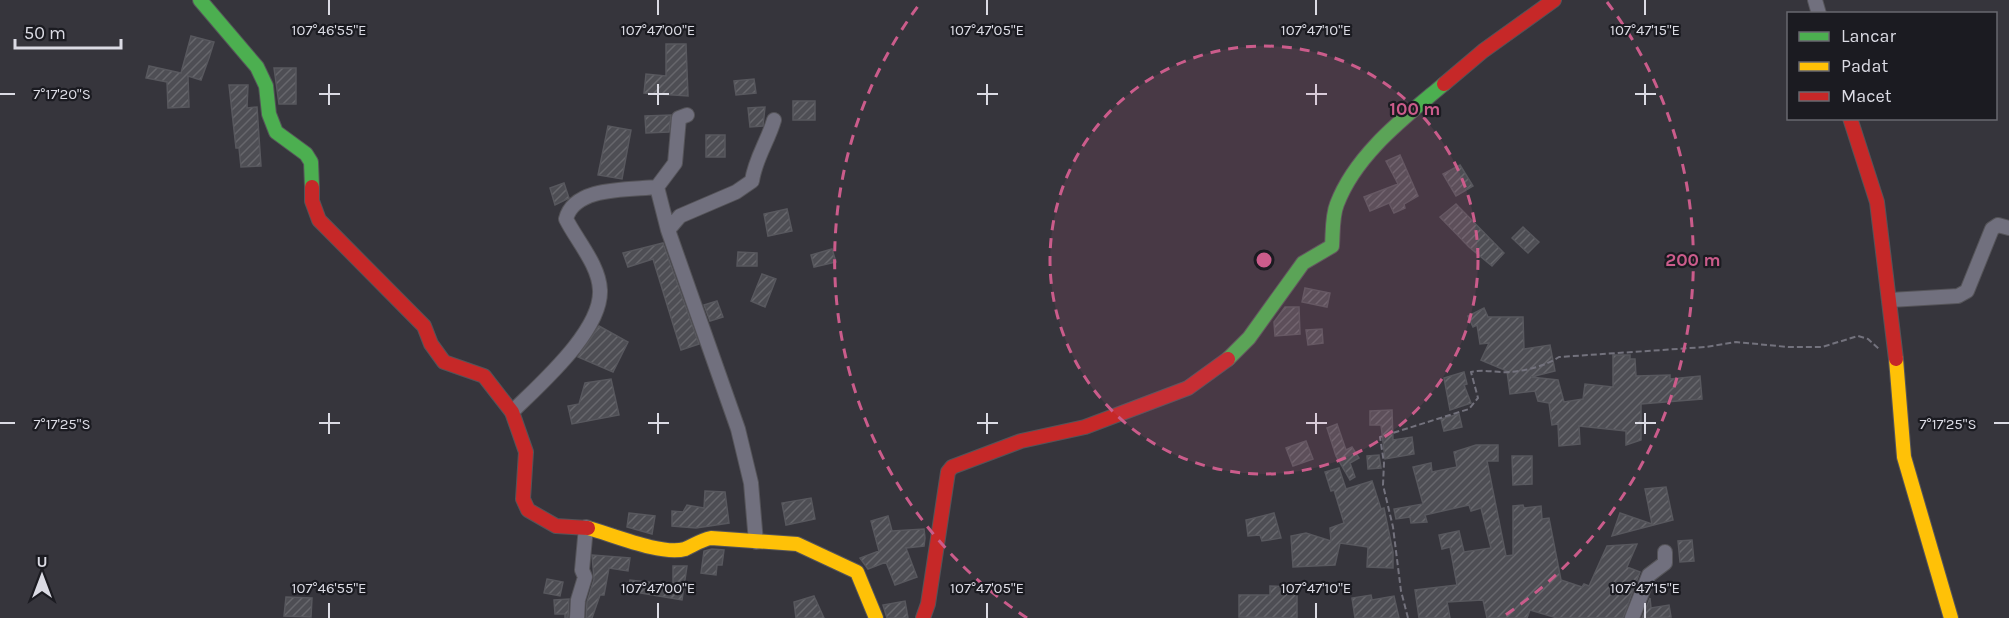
<svg xmlns="http://www.w3.org/2000/svg" width="2009" height="618" font-family="Karla,sans-serif">
  <defs>
    <pattern id="building-hatch" width="6" height="6" patternUnits="userSpaceOnUse" patternTransform="scale(1.5)"><rect width="6" height="6" fill="#4e4e54"/><path d="M-1 1l2-2M0 6l6-6M5 7l2-2" fill="none" stroke="#67676c"/></pattern>
  </defs>
  <rect width="100%" height="100%" fill="#36353c"/>
  <path fill="url(#building-hatch)" stroke="#58585e" stroke-width="1.5" d="M191 36 214 42 209 58 201 80 188 76 189 107 168 108 167 82 146 78 149 66 181 73Z
    M666 44H686L688 96 644 93 646 74 666 76Z
    M274 68H296V104H279Z
    M754 79 756 93 736 95 734 81Z
    M229 85H248L247 108 257 107 261 166 241 167 239 148H236Z
    M793 101H815V120H793Z
    M765 107 763 126 750 127 748 108Z
    M671 115 669 132 646 133 645 116Z
    M608 126 631 130 622 179 598 175Z
    M706 135H725V157H706Z
    M1400 155 1418 196 1404 204 1405 208 1394 213 1389 203 1370 211 1364 197 1398 184 1386 161Z
    M1460 165 1473 186 1456 196 1443 174Z
    M564 183 569 198 555 205 550 188Z
    M1456 204 1504 253 1492 266 1469 247 1440 217Z
    M787 209 792 231 768 236 764 214Z
    M1523 227 1539 242 1528 253 1512 238Z
    M663 243 699 344 681 350 653 259 628 267 623 253Z
    M832 249 836 262 814 267 811 255Z
    M738 252 757 253V266H737Z
    M762 274 776 279 765 307 751 301Z
    M1305 288 1330 293 1327 307 1302 302Z
    M717 301 723 317 710 321 704 305Z
    M1285 307H1299L1300 334 1275 336 1274 322Z
    M1484 308 1488 317H1523L1524 349 1550 345 1555 371 1531 377 1558 380 1564 402 1583 399 1585 384 1613 387V355H1630V359H1635L1636 376 1670 375V379L1700 376 1702 399 1641 404V440L1626 445V431L1579 426 1580 444 1559 446 1558 424 1552 425 1549 403 1538 401 1535 391 1510 394 1507 371 1481 360 1489 343 1480 344 1477 325 1473 327 1468 316Z
    M599 326 628 342 613 372 578 357Z
    M1322 329 1323 343 1308 345 1306 330Z
    M1464 372 1467 384 1464 385 1471 403 1450 410 1444 378Z
    M611 379 619 415 572 424 568 406 579 404 585 383Z
    M1392 410 1393 440 1412 437 1414 454 1385 459 1381 425H1370V411Z
    M1459 414 1462 427 1444 431 1441 419Z
    M1337 424 1346 450 1352 447 1359 458 1350 463 1355 477 1350 480 1336 456 1327 428Z
    M1306 441 1313 459 1293 466 1286 448Z
    M1476 445H1498V461H1487L1506 556 1513 555V506L1523 505 1524 508 1541 506 1542 519 1549 518 1561 580 1582 587 1584 584 1589 586 1607 546 1637 544 1627 567 1640 572 1623 618H1557L1530 610 1527 618H1487L1483 600 1447 602 1450 618H1419L1415 590 1457 585 1450 547 1442 549 1439 535 1459 531 1464 552 1491 548 1481 508 1471 511 1469 505 1438 512 1425 515 1427 522 1411 523 1410 517 1396 519 1394 509 1423 504 1413 467 1431 463 1432 472 1457 467 1454 452Z
    M1379 455 1381 468 1368 469 1367 456Z
    M1512 456H1532V484L1513 485Z
    M1339 468 1346 489 1372 481 1381 509 1384 508 1393 552V568L1367 567 1368 547 1340 543 1335 565 1293 567 1291 536 1306 533 1331 541 1330 528 1344 523 1334 490 1331 491 1325 472Z
    M1666 487 1673 520 1612 536 1620 513 1652 524 1645 489Z
    M705 491 725 492 729 523 696 528 672 526V511L683 512 687 505 704 508Z
    M811 498 815 519 786 525 782 503Z
    M629 513 655 516 652 534 627 527Z
    M1274 513 1281 538 1262 541 1260 535 1248 536 1246 520Z
    M888 516 892 531 924 529 925 538 924 546 906 548 917 577 895 585 886 562 868 569 860 558 879 551 871 521Z
    M1692 540 1694 561 1680 562 1678 541Z
    M712 549 724 550 722 565H717L716 575 701 573 704 551Z
    M592 555 630 558 628 571 609 568 604 595H600L592 618H586L587 602 594 579Z
    M673 566H687L682 600 628 591 630 580 673 585Z
    M547 579 563 582 560 596 544 593Z
    M1270 586 1297 587V618L1239 617V595H1270Z
    M1371 595 1372 600 1394 596 1399 618H1355L1352 598Z
    M814 596 824 618H796L794 602Z
    M286 597 312 598 311 617 284 616Z
    M1650 598 1651 608 1669 605 1671 617 1642 618Z
    M569 599 568 618H565V614H555L554 600Z
    M905 601 908 618H887L883 605Z"/>
  <g fill="none" stroke-linecap="round" stroke-linejoin="round">
    <g stroke="#555459" stroke-width="16">
      <path id="street" d="M1815 0 1819 14
        M657 187 668 230 738 429 751 483 756 542
        M668 230 680 216 736 192 752 181C755 159 768 141 774 120
        M1890 300 1958 296 1967 291 1992 229 1998 225 2009 228
        M512 412C539 385 602 331 600 290 599 265 577 241 566 219 574 186 629 190 657 187L675 163 679 118 687 115
        M577 618 578 600 585 577 582 570 586 527
        M1632 618 1649 575 1665 563V552"/>
    </g>
    <g stroke="#555459" stroke-width="16">
      <path id="fast" d="M200 0 257 67 266 86 269 114 276 132 306 154 311 162 312 187
        M1228 359 1249 338 1303 263 1332 246C1333 233 1332 216 1337 204 1356 154 1404 118 1444 84"/>
    </g>
    <g stroke="#555459" stroke-width="16">
      <path id="slow" d="M1896 359 1904 457 1951 618
        M588 528C611 534 662 556 685 549 694 545 701 540 711 538L797 544 857 572 876 618"/>
    </g>
    <g stroke="#555459" stroke-width="16">
      <path id="jam" d="M1444 84 1483 51 1554 0
        M1850 118 1877 202 1896 359
        M312 187V201L319 220 424 326 431 344 444 362 484 376 512 412 526 452 523 499 528 510 556 526 588 528
        M923 618 928 604 948 472 952 467 1021 441 1085 427 1188 388 1228 359"/>
    </g>
    <path stroke="#73727d" stroke-width="2" stroke-dasharray="6 3" stroke-linecap="butt" d="M1408 618 1401 591 1393 527 1383 485 1384 463 1380 437 1469 409 1478 398 1471 372C1485 369 1496 373 1509 372 1526 371 1545 366 1559 357L1706 347 1736 342 1788 347H1822L1858 336 1868 339 1879 349"/>
    <use href="#street" stroke="#71707e" stroke-width="14"/>
    <use href="#fast" stroke="#4caf50" stroke-width="14"/>
    <use href="#slow" stroke="#ffc107" stroke-width="14"/>
    <use href="#jam" stroke="#c62828" stroke-width="14"/>
  </g>
  <path fill="none" stroke="#dbdbe4" stroke-width="2" d="M329 0V15M658 0V15M987 0V15M1316 0V15M1645 0V15M329 84V105M658 84V105M987 84V105M1316 84V105M1645 84V105M0 94H15M319 94H340M648 94H669M977 94H998M1306 94H1327M1635 94H1656M329 413V434M658 413V434M987 413V434M1316 413V434M1645 413V434M0 423H15M319 423H340M648 423H669M977 423H998M1306 423H1327M1635 423H1656M1994 423H2009M329 603V618M658 603V618M987 603V618M1316 603V618M1645 603V618"/>
  <circle cx="1264" cy="260" r="214" fill="#cb5c8b" fill-opacity=".12"/>
  <g fill="none" stroke="#cb5c8b" stroke-width="3" stroke-dasharray="10 8">
    <circle cx="1264" cy="260" r="214"/>
    <path d="M1027 618A429 429 0 0 1 921 2M1607 2A429 429 0 0 1 1501 618"/>
  </g>
  <g font-size="15" text-anchor="middle" fill="#dbdbe4" stroke="#1b1b21" stroke-width="4.5" stroke-linejoin="round" paint-order="stroke">
    <text x="329" y="35">107°46'55"E</text>
    <text x="658" y="35">107°47'00"E</text>
    <text x="987" y="35">107°47'05"E</text>
    <text x="1316" y="35">107°47'10"E</text>
    <text x="1645" y="35">107°47'15"E</text>
    <text x="62" y="99">7°17'20"S</text>
    <text x="62" y="429">7°17'25"S</text>
    <text x="1948" y="429">7°17'25"S</text>
    <text x="329" y="593">107°46'55"E</text>
    <text x="658" y="593">107°47'00"E</text>
    <text x="987" y="593">107°47'05"E</text>
    <text x="1316" y="593">107°47'10"E</text>
    <text x="1645" y="593">107°47'15"E</text>
  </g>
  <circle cx="1264" cy="260" r="9" fill="#cb5c8b" stroke="#1b1b21" stroke-width="3"/>
  <g font-size="18" text-anchor="middle" font-weight="bold" fill="#cb5c8b" stroke="#1b1b21" stroke-width="4.5" stroke-linejoin="round" paint-order="stroke">
    <text x="1415" y="115">100 m</text>
    <text x="1693" y="266">200 m</text>
  </g>
  <rect x="1787" y="12" width="210" height="108" fill="#1b1b21" stroke="#68686f" stroke-width="1.5"/>
  <rect x="1799" y="32" width="30" height="9" fill="#4caf50" stroke="#68686f" stroke-width="1.5"/>
  <text x="1841" y="42" font-size="18" fill="#dbdbe4">Lancar</text>
  <rect x="1799" y="62" width="30" height="9" fill="#ffc107" stroke="#68686f" stroke-width="1.5"/>
  <text x="1841" y="72" font-size="18" fill="#dbdbe4">Padat</text>
  <rect x="1799" y="92" width="30" height="9" fill="#c62828" stroke="#68686f" stroke-width="1.5"/>
  <text x="1841" y="102" font-size="18" fill="#dbdbe4">Macet</text>
  <g transform="translate(42 576)" stroke="#1b1b21" stroke-width="4.5" paint-order="stroke">
  <path d="M0-4.5L10 22L0 15L-10 22Z" fill="#dbdbe4"/>
  <text y="-9" font-size="16" font-weight="bold" text-anchor="middle" fill="#dbdbe4">U</text>
  </g>
  <path d="M15 39v9h106v-9" fill="none" stroke="#dbdbe4" stroke-width="3"/>
  <text x="24" y="39" font-size="18" fill="#dbdbe4" stroke="#1b1b21" stroke-width="4.5" paint-order="stroke">50 m</text>
</svg>
